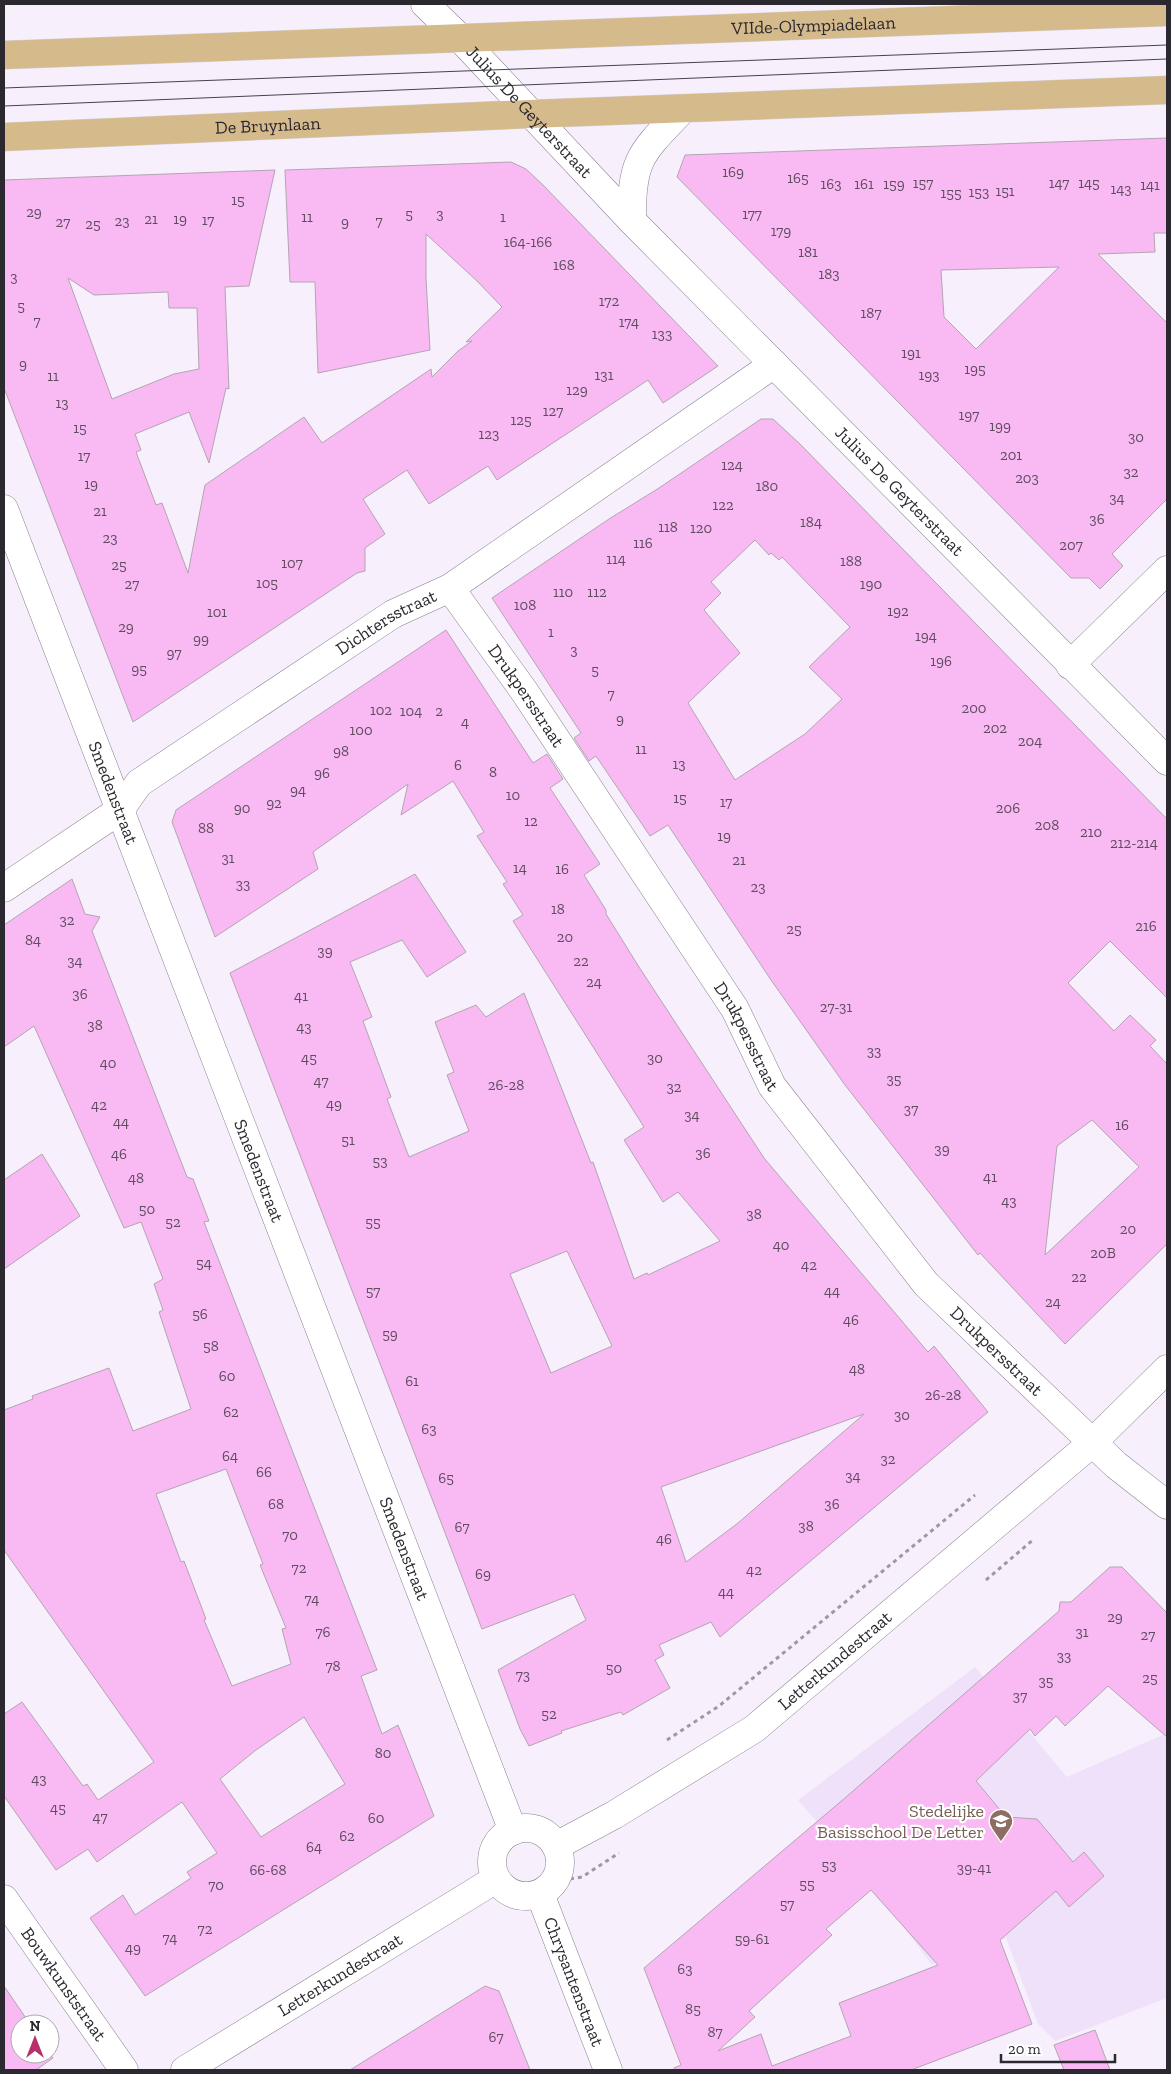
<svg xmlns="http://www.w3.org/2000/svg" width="1171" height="2074" font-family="'Zilla Slab',serif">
  <rect width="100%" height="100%" fill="#f8effd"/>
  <path fill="#efe1f9" d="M975 1667 1067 1777 1167 1733V1998L1055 2041 1038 2024 1006 1938 932 1965 872 1885 798 1800Z"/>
  <path fill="#f9baf4" stroke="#b3a4b1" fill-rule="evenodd" d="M1167 138V233H1154L1155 252 1098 254 1167 323V499L1112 554 1123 566 1100 589 1089 578H1071L677 177 685 155ZM1059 267 976 349 944 317 941 270Z
    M511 162 526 169 544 186 718 366 663 403 648 380 497 480 488 466 429 504 407 470 363 499 385 534 365 548V571L357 573 133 722 4 388V180L275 170 249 286 225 287 229 389 226 388 209 463 189 412 135 434 141 450 136 452 156 505 162 503 188 573 205 485 304 417 322 443 431 369 432 377 458 351 472 341 466 342 502 307 477 281 426 234V278L430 350 318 373 315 282H290L285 170ZM68 278 94 295 168 292 169 308H197L199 369 174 374 112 399Z
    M761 419H773L800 444 1167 819V998L1110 941 1068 983 1114 1031 1130 1015 1156 1040 1150 1046 1167 1064V1244L1065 1344 980 1253 978 1255 845 1085 771 980 668 825 650 836 596 756 589 761 574 738 581 733 492 598 609 519 659 488ZM755 540 769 555 771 553 779 560 782 557 850 627 809 667 842 699 805 734 735 780 688 703 740 653 704 610 721 593 711 582ZM1092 1120 1139 1167 1045 1255 1057 1146Z
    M446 630 533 763 547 754 563 779 550 788 600 864 584 875 606 910V914L639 967 764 1158 928 1352 934 1346 988 1412 720 1637 711 1622 659 1645 664 1655 655 1660 670 1688 623 1715 621 1712 561 1731 562 1733 529 1746 520 1729 498 1670 586 1620 574 1594 482 1629 230 973 415 874 466 952 427 977 402 940 350 962 372 1017 363 1021 391 1097 387 1099 409 1157 469 1131 447 1075 454 1072 435 1022 476 1005 486 1017 524 993 591 1163 593 1162 634 1279 647 1273 648 1275 720 1241 678 1192 663 1202 624 1140 644 1127 513 921 523 915 503 884 507 882 477 836 484 832 453 781 401 815 408 784 313 852 318 869 215 937 172 822 176 810ZM567 1251 612 1346 551 1373 510 1274ZM864 1414 738 1523 686 1562 661 1487Z
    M72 879 85 914 100 917 92 931 187 1177 193 1179 209 1221 204 1222 377 1670 361 1676 382 1734 398 1725 434 1816 145 1996 90 1918 123 1895 135 1915 191 1878 187 1872 217 1853 182 1802 97 1862 88 1849 56 1870 4 1796V1714L22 1702 83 1786 87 1784 98 1800 154 1762 4 1550V1410L33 1399 32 1396 109 1368 133 1431 191 1409 159 1312 163 1310 154 1284 163 1279 141 1222 124 1228 34 1026 4 1047V925ZM226 1469 263 1564 260 1565 286 1628 282 1629 291 1664 232 1686 204 1620 206 1619 184 1561 181 1562 156 1494ZM304 1717 345 1784 261 1837 220 1779 256 1750Z
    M42 1154 80 1216 4 1269V1180Z
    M1110 1567H1122L1167 1613V1737L1108 1686 1065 1726 1056 1716 1035 1736 1030 1729 976 1781 1006 1817 1037 1819 1073 1862 1084 1852 1104 1876 1069 1907 1056 1891 1000 1940 1032 2024 911 2070H674V2068L681 2065 644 1968 845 1798 1035 1632 1059 1611 1060 1602H1071ZM871 1890 938 1965 839 2003 851 2036 772 2066 761 2034 718 2051 755 2017 749 2011 832 1935 826 1929Z
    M4 1986 30 2024H20V2054H50L53 2058 36 2070H4Z
    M485 1986 499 1991 530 2070H350Z
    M1095 2030 1110 2070H1064L1054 2045Z"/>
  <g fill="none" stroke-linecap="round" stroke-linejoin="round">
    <g stroke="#8a8090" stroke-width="29">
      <g id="minor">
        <path id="s1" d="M425 4 458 36 632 221 1167 761"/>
        <path d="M632 221C631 159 641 153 682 110"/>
        <path id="s2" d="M4 509 513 1831"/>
        <path id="s3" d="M450 588 524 691 735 1009 772 1086 926 1284 1116 1465 1167 1505"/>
        <path d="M1070 665 1167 570"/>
        <path id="s4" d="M4 888 120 810 139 783 393 614 450 588 774 364"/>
        <circle cx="526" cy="1862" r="34"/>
        <path id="s5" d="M556 1846 614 1815 754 1729 1092 1443 1167 1369"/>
        <path id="s6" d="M540 1894 608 2070"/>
        <path id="s7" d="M4 1899 124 2070"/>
        <path id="s8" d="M185 2070 496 1879"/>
      </g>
    </g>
    <g stroke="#d5d4d5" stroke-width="29">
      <g id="major">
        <path id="s9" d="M4 55C392 39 779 28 1167 12"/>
        <path id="s10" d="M4 137 530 114 1167 90"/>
      </g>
    </g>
    <path stroke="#9f98a3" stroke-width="3" stroke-dasharray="4 4" stroke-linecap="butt" d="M986 1580 1034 1539
      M667 1740 719 1706 975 1495
      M570 1879 582 1877 619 1853"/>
    <use href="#minor" stroke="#fff" stroke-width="28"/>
    <use href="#major" stroke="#d5ba8c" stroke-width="28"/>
    <path stroke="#47424a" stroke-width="1" d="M4 88 1167 45
      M4 106 1167 59"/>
  </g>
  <defs>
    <g id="school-pin" transform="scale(1.25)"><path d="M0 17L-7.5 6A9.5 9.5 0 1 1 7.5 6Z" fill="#8d6e63" stroke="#fff"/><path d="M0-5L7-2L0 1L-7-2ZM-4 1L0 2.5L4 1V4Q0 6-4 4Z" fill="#fff"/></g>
  </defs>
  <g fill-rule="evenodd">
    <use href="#school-pin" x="1001" y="1821"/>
  </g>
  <g text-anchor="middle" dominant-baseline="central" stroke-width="4.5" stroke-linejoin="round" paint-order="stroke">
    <g font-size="15" fill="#5f4c60">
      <text x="733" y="172">169</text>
      <text x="798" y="178">165</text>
      <text x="923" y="183">157</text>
      <text x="1059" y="183">147</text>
      <text x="1089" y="183">145</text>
      <text x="831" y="184">163</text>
      <text x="864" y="184">161</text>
      <text x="894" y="184">159</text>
      <text x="1150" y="185">141</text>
      <text x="1121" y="189">143</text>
      <text x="1005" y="191">151</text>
      <text x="979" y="192">153</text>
      <text x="951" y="193">155</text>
      <text x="238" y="200">15</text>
      <text x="34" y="212">29</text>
      <text x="409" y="214">5</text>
      <text x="440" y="214">3</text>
      <text x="752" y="214">177</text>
      <text x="307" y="217">11</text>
      <text x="503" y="217">1</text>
      <text x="151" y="219">21</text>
      <text x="180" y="219">19</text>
      <text x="208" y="220">17</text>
      <text x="122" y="221">23</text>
      <text x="379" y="221">7</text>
      <text x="63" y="222">27</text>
      <text x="345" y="222">9</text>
      <text x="93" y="224">25</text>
      <text x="781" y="231">179</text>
      <text x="528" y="242">164-166</text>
      <text x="808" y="252">181</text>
      <text x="564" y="265">168</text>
      <text x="829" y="274">183</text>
      <text x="14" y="277">3</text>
      <text x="609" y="301">172</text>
      <text x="21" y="306">5</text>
      <text x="871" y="313">187</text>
      <text x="37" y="321">7</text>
      <text x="629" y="322">174</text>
      <text x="662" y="334">133</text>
      <text x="911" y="353">191</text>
      <text x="23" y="364">9</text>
      <text x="975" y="369">195</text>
      <text x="604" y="375">131</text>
      <text x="929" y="375">193</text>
      <text x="53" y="376">11</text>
      <text x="577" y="390">129</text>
      <text x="62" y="403">13</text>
      <text x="553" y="411">127</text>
      <text x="969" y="415">197</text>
      <text x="521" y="420">125</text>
      <text x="1000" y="426">199</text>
      <text x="80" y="428">15</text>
      <text x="489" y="434">123</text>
      <text x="1136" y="437">30</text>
      <text x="1011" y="455">201</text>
      <text x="84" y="456">17</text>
      <text x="732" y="465">124</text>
      <text x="1131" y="472">32</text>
      <text x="1027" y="478">203</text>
      <text x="91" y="484">19</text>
      <text x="767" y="486">180</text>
      <text x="1117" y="498">34</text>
      <text x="723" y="505">122</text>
      <text x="100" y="511">21</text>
      <text x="1097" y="519">36</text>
      <text x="811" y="522">184</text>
      <text x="668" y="527">118</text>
      <text x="701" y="528">120</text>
      <text x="110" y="538">23</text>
      <text x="643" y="543">116</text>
      <text x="1071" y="545">207</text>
      <text x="616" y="559">114</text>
      <text x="851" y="561">188</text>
      <text x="292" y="563">107</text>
      <text x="119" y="565">25</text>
      <text x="267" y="583">105</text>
      <text x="132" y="584">27</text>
      <text x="871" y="584">190</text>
      <text x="563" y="592">110</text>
      <text x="597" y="592">112</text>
      <text x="525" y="605">108</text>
      <text x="898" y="611">192</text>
      <text x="217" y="612">101</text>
      <text x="126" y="627">29</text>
      <text x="551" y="632">1</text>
      <text x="926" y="636">194</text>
      <text x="201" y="639">99</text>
      <text x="574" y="650">3</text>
      <text x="174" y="653">97</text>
      <text x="941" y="661">196</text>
      <text x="139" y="669">95</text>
      <text x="595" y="670">5</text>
      <text x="611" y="694">7</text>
      <text x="974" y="708">200</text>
      <text x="381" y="710">102</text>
      <text x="411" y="711">104</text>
      <text x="439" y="711">2</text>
      <text x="620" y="719">9</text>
      <text x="465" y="722">4</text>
      <text x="995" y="728">202</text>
      <text x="361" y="730">100</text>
      <text x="1030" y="741">204</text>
      <text x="641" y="749">11</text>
      <text x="341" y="751">98</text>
      <text x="679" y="764">13</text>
      <text x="458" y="765">6</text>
      <text x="493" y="772">8</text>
      <text x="322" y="773">96</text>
      <text x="298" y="790">94</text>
      <text x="513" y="795">10</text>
      <text x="680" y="798">15</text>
      <text x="726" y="802">17</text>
      <text x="274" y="803">92</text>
      <text x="242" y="808">90</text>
      <text x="1008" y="808">206</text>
      <text x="531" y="821">12</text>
      <text x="1047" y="825">208</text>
      <text x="206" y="828">88</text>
      <text x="1091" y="832">210</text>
      <text x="724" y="836">19</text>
      <text x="1134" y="843">212-214</text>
      <text x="228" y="858">31</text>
      <text x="739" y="860">21</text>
      <text x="520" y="868">14</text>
      <text x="562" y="869">16</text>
      <text x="243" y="884">33</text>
      <text x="758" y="887">23</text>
      <text x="558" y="909">18</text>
      <text x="67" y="920">32</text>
      <text x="1146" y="926">216</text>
      <text x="794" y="929">25</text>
      <text x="565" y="937">20</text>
      <text x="33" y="940">84</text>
      <text x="325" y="951">39</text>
      <text x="75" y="961">34</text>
      <text x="581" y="961">22</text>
      <text x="594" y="982">24</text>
      <text x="80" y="994">36</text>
      <text x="301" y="996">41</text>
      <text x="836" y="1007">27-31</text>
      <text x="95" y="1025">38</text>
      <text x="304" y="1027">43</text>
      <text x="874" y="1051">33</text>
      <text x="309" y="1058">45</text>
      <text x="655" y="1058">30</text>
      <text x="108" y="1063">40</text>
      <text x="894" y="1079">35</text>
      <text x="321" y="1081">47</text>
      <text x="506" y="1085">26-28</text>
      <text x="674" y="1087">32</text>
      <text x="334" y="1104">49</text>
      <text x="99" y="1105">42</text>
      <text x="911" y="1109">37</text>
      <text x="692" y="1115">34</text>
      <text x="121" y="1122">44</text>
      <text x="1122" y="1125">16</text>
      <text x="348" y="1140">51</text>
      <text x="942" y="1149">39</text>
      <text x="703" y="1153">36</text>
      <text x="119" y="1154">46</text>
      <text x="380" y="1161">53</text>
      <text x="990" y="1177">41</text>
      <text x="136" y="1178">48</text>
      <text x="1009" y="1201">43</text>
      <text x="147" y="1209">50</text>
      <text x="754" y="1214">38</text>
      <text x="173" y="1222">52</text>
      <text x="373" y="1222">55</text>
      <text x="1128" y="1229">20</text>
      <text x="781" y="1245">40</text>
      <text x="1103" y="1253">20B</text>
      <text x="204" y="1263">54</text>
      <text x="809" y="1265">42</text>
      <text x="1079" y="1277">22</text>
      <text x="373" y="1291">57</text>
      <text x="832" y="1291">44</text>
      <text x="1053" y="1302">24</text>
      <text x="200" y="1314">56</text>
      <text x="851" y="1320">46</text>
      <text x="390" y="1334">59</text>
      <text x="211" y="1346">58</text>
      <text x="857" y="1369">48</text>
      <text x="227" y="1376">60</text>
      <text x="412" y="1381">61</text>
      <text x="943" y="1395">26-28</text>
      <text x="231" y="1412">62</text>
      <text x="902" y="1415">30</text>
      <text x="429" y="1429">63</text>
      <text x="230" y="1456">64</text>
      <text x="888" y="1459">32</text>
      <text x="264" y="1472">66</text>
      <text x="853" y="1476">34</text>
      <text x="446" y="1478">65</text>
      <text x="276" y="1504">68</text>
      <text x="832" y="1504">36</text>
      <text x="806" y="1526">38</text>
      <text x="462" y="1527">67</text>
      <text x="290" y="1535">70</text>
      <text x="664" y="1539">46</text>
      <text x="299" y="1568">72</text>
      <text x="754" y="1570">42</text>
      <text x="483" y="1574">69</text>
      <text x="726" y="1592">44</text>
      <text x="312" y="1599">74</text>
      <text x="1115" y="1617">29</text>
      <text x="323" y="1632">76</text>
      <text x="1082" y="1632">31</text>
      <text x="1148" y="1635">27</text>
      <text x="1064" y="1656">33</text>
      <text x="333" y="1666">78</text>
      <text x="614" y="1668">50</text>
      <text x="523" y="1675">73</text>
      <text x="1150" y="1678">25</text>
      <text x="1046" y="1681">35</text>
      <text x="1020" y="1696">37</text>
      <text x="549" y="1714">52</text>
      <text x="383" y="1753">80</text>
      <text x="39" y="1779">43</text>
      <text x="58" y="1808">45</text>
      <text x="100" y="1817">47</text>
      <text x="376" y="1818">60</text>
      <text x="347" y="1836">62</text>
      <text x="314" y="1847">64</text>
      <text x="829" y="1865">53</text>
      <text x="974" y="1868">39-41</text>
      <text x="268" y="1870">66-68</text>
      <text x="807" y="1884">55</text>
      <text x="216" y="1885">70</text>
      <text x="787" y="1904">57</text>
      <text x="205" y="1929">72</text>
      <text x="170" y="1938">74</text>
      <text x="752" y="1939">59-61</text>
      <text x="133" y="1948">49</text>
      <text x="685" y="1969">63</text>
      <text x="693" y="2009">85</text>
      <text x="715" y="2032">87</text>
      <text x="496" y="2037">67</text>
    </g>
    <g font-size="18" fill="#2c282f" stroke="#fff">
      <text stroke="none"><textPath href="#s9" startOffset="810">VIIde-Olympiadelaan</textPath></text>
      <text stroke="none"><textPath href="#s1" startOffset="150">Julius De Geyterstraat</textPath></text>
      <text stroke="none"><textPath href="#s10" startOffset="264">De Bruynlaan</textPath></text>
      <text stroke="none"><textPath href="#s1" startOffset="680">Julius De Geyterstraat</textPath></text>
      <text stroke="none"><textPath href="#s4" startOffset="468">Dichtersstraat</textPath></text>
      <text stroke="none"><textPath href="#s3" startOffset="132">Drukpersstraat</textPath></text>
      <text stroke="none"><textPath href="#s2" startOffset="304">Smedenstraat</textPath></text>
      <text stroke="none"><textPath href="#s3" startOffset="538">Drukpersstraat</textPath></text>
      <text stroke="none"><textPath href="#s2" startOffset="709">Smedenstraat</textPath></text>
      <text stroke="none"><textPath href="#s3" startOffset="942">Drukpersstraat</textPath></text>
      <text stroke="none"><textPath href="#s2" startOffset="1114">Smedenstraat</textPath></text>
      <text stroke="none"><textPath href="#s5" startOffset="336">Letterkundestraat</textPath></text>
      <text stroke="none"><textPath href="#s8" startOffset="182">Letterkundestraat</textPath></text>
      <text stroke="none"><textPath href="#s6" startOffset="94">Chrysantenstraat</textPath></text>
      <text stroke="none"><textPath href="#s7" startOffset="104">Bouwkunststraat</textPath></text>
    </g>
    <g font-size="18" fill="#785e54" stroke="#fff" text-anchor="end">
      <text x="984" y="1811">Stedelijke<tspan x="984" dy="21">Basisschool De Letter</tspan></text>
    </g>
  </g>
  <rect width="1171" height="2074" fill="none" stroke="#2c282f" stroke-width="10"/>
  <g transform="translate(35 2039)"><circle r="24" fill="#ffffff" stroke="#aba9ac"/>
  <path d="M0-4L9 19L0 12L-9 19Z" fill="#b92f6c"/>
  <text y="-8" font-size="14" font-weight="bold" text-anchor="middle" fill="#2c282f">N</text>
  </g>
  <path d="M1001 2054v8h114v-8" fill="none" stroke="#2c282f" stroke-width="2.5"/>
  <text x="1008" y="2054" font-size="15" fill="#2c282f" stroke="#ffffff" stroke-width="4" paint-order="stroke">20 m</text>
</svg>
